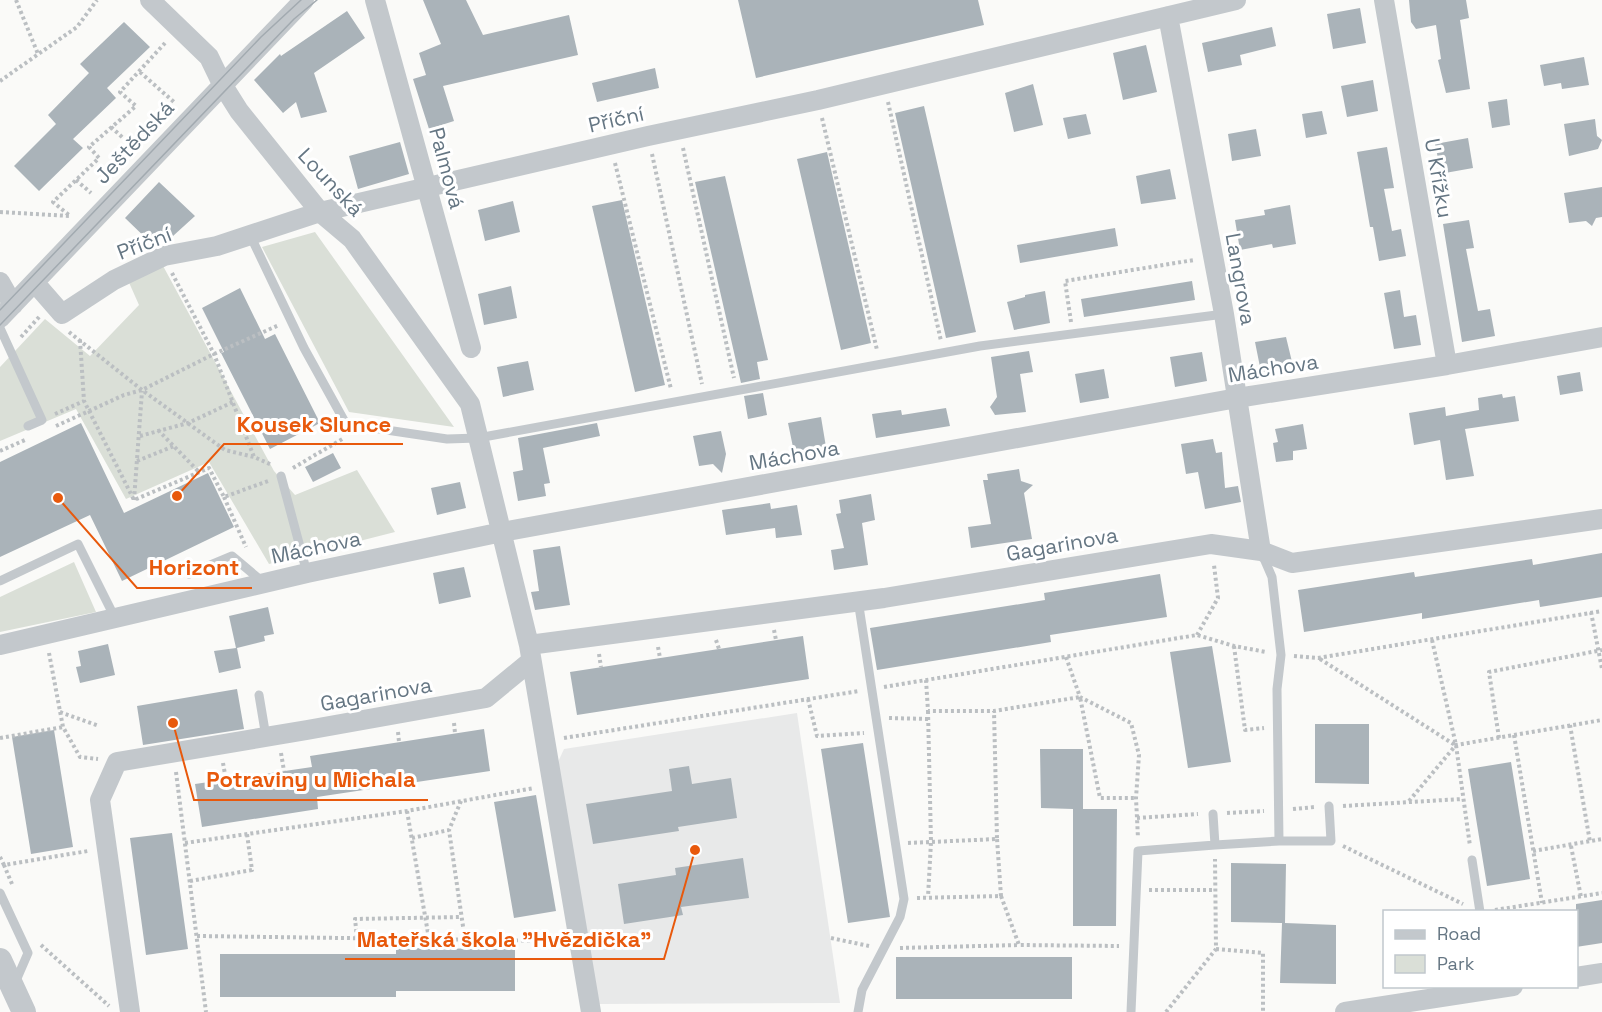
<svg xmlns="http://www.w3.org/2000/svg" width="1602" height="1012" font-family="'Space Grotesk',sans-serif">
  <rect width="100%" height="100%" fill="#fafaf8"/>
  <path fill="#e8e9e9" d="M797 713 840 1003 599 1004 558 762 564 749Z"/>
  <path fill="#dadfd7" d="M315 232 454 427 349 412 262 247Z
    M162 264 274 471 295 495 357 470 395 532 269 564 209 462 126 499 76 409 0 441V367L45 319 90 356 139 305 127 278Z
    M74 562 96 612 0 632V597Z"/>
  <path fill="#aab3b9" d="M423 0H466L483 35 569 15 578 55 443 86 454 121 429 129 413 79 426 75 419 53 441 44Z
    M738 0H978L984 25 756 78Z
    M1409 0H1466L1469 18 1460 20 1470 89 1446 93 1438 60 1441 59 1436 25 1416 29 1411 22Z
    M1360 8 1366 43 1333 49 1327 14Z
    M347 11 365 38 314 73 327 112 301 118 296 102 283 113 254 80 280 54 281 56Z
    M124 22 150 47 107 88 116 98 73 139 83 148 39 191 14 166 56 124 48 115 89 73 80 64Z
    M1272 27 1276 46 1240 55 1242 65 1208 72 1202 43Z
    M1146 45 1157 92 1123 100 1113 53Z
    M1584 57 1589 85 1562 89 1561 83 1544 86 1540 65Z
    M655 68 659 88 597 102 592 83Z
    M1373 80 1378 111 1347 117 1341 86Z
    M1033 84 1043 125 1014 132 1005 93Z
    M1507 99 1510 125 1492 128 1488 102Z
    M924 106 976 332 946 338 895 113Z
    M1322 111 1327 134 1306 138 1302 114Z
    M1086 114 1091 134 1068 139 1063 118Z
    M1595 119 1597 136 1602 140 1598 149 1569 156 1564 124Z
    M1256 129 1261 156 1232 161 1228 134Z
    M1468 138 1473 168 1445 173 1444 167 1440 168 1435 144Z
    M400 142 409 174 358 189 349 156Z
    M1387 147 1394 188 1384 189 1392 231 1401 229 1406 256 1379 261 1373 227H1370L1357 152Z
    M827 152 871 343 841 350 797 159Z
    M1170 169 1176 199 1141 204 1136 176Z
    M725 176 768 360 757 362 760 379 741 383 695 182Z
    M159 182 195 216 173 236 166 229 152 244 125 218Z
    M1602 187V217L1596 218 1592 226 1586 221 1569 223 1564 193Z
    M622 200 665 385 635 392 592 206Z
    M513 201 520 232 485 241 478 210Z
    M1290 205 1296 244 1273 248 1272 244 1240 250 1235 220 1265 215 1264 210Z
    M1469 220 1474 248 1466 249 1478 311 1490 309 1495 336 1462 342 1443 224Z
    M1115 228 1118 246 1020 263 1017 245Z
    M1192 281 1195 300 1084 317 1081 299Z
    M511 286 517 318 484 325 478 294Z
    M240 288 265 339 275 334 320 423 270 449 221 353 224 352 202 308Z
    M1400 290 1404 317 1416 315 1421 345 1394 349 1384 293Z
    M1045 291 1050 323 1014 330 1007 302 1025 297V295Z
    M1286 337 1293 366 1261 372 1255 342Z
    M1029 351 1033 372 1020 374 1026 412 995 415 990 407 997 397 991 357Z
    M1202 352 1207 381 1175 387 1170 357Z
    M528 361 534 390 503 397 497 367Z
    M1104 369 1109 398 1080 403 1075 374Z
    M1580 372 1583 391 1560 395 1557 376Z
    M763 393 767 415 748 419 744 396Z
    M1502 394 1503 398 1515 396 1519 421 1465 429 1474 476 1446 480 1440 440 1414 445 1409 413 1445 407 1446 416 1479 410 1478 398Z
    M946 408 950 426 876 438 872 414 901 410 902 415Z
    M821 417 826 447 794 452 788 423Z
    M81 423 124 513 208 473 234 527 122 581 90 515 0 557V462Z
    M597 423 600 436 543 448 550 483 544 484 546 496 518 501 513 472 523 470 518 438Z
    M1303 424 1307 449 1293 451V460L1276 462 1273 443 1278 442 1275 429Z
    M721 431 726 454 722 473 713 464 699 466 693 436Z
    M1213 439 1216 453 1222 452 1225 488 1238 486 1241 502 1205 509 1198 472 1186 474 1181 444Z
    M333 453 341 468 313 482 305 467Z
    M1019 469 1021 481 1033 485 1024 493 1032 539 971 548 968 527 991 524 983 480H988L987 474Z
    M460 482 466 508 437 515 431 488Z
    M871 494 875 520 862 523 868 565 834 570 831 550 844 548 836 514 841 513 839 500Z
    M770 503 771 509 797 505 802 535 776 538 775 528 726 535 722 510Z
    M560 546 570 605 535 610 531 592 539 591 533 550Z
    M1602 553V597L1540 607 1539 600 1422 619V613L1304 632 1298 590 1414 572 1415 577 1532 559 1533 565Z
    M464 567 471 597 439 604 433 573Z
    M1160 574 1167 617 1050 635 1051 642 877 670 870 628 1045 600 1044 593Z
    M268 607 274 634 264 636 265 641 237 648 241 668 219 673 214 651 236 648 229 616Z
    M803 636 809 679 577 715 570 672Z
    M108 644 115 675 80 683 76 667 81 666 78 651Z
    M1212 646 1231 762 1188 768 1170 652Z
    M237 689 244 729 143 745 137 706Z
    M1315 724H1369V784L1315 783Z
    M484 729 490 771 317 797 318 809 202 827 195 784 312 767 310 756Z
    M54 730 73 847 31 854 12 737Z
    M863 743 890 917 848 923 821 749Z
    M1040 749H1083V809H1117L1116 926H1073V809L1041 808Z
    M1511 762 1530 879 1487 886 1468 769Z
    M689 766 692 784 731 778 737 818 678 827 679 831 593 844 586 804 672 791 669 769Z
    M536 795 556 911 514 918 494 802Z
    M172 833 188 949 146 955 130 838Z
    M743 858 749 898 681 907 683 915 624 924 618 884 676 875 675 868Z
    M1231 863 1286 864 1285 923 1336 925V984L1280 983 1282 923 1231 922Z
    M1602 900V943L1576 947V904Z
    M396 948 515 949V991H396V997H220V954H396Z
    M896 957H1072V999H896Z"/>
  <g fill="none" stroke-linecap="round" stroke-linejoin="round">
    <path stroke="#bbbfc2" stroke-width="4" stroke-dasharray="3 3" stroke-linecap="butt" d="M16 0 38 54
      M140 72 175 103
      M0 81 77 27 97 0
      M888 102 941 341
      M822 118 877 350
      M111 127 134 148
      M683 148 734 378
      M652 154 702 384
      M615 163 671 389
      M76 180 91 193
      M0 212 70 216 53 202 99 158 89 147 136 106 120 92 165 43
      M172 273 214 354 254 457
      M1071 322 1065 281 1194 260
      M69 332 142 390 225 450 254 457 272 465
      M21 337 40 316
      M80 340 84 401 134 500 209 468 224 497 268 481
      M55 414 84 401
      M56 426 124 395 142 390 214 354 279 325
      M158 430 199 472
      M140 436 188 423 233 402
      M0 451 25 440
      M137 461 174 446
      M293 468 344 438
      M224 497 246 547
      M134 500 142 391
      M1591 612 1602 669
      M774 630 776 640
      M1197 635 1218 598 1214 565
      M716 640 719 649
      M1432 640 1456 745 1470 846
      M1234 646 1245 730 1264 728
      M658 647 660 658
      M49 653 63 727 80 757 98 759
      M599 654 601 667
      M1294 656 1318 658 1602 611
      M1066 657 1080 697 1131 723 1139 755 1136 798 1138 838
      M1320 659 1455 745
      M926 680 928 711H994L1080 697 1100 798H1136
      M884 687 1197 635 1234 646 1266 652
      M808 699 817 736 864 733
      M928 711 931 842 928 897
      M60 712 99 726
      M889 718 928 719
      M454 723 455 733
      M1570 725 1590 842
      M398 732 399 742
      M1514 735 1542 903
      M0 738 63 727
      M564 738 859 691
      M1499 738 1489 672 1602 650
      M281 753 284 771
      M223 763 226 780
      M176 772 206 1012
      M461 801 449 830 465 940
      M1409 801 1456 745 1602 720
      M1343 806 1462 799
      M1293 809 1315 807
      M407 811 429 939
      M1227 813 1264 811
      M1137 818 1198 814
      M412 838 449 830
      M185 843 407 811 534 788
      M908 843 997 839 994 711
      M1343 846 1463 904
      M1571 846 1581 897
      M1533 851 1602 839
      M0 857 4 865
      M190 881 252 870 247 834
      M12 884 4 865 88 851
      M1149 890H1215
      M1001 896 1019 945 1119 946
      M917 898 1001 896 997 839
      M1495 910 1602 893
      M197 936 560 941
      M357 938 355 919 461 917
      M831 938 869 946
      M41 945 109 1006
      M900 948 1019 945
      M1216 949 1263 953V1012
      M1166 1012 1216 949 1215 859"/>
    <path stroke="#c3c8cc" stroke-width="9" d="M250 235 304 348 346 424 447 439 478 438 980 346 1224 314
      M0 328 42 420 28 426
      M281 476 307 573
      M1262 554 1272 577 1281 655 1277 689 1279 841
      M189 574 232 556 264 583
      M0 581 78 544 115 618
      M858 600 904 899 900 917 862 990 858 1012
      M259 695 266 737
      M1213 814 1215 845 1279 841H1331L1329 806
      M1472 860 1480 912
      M0 893 28 953 15 983
      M1131 1012 1138 851 1215 845"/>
    <path stroke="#c3c8cc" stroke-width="20" d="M150 0 209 57 222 84 239 111 320 212 352 239 470 404 529 645 591 1012
      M375 0 471 348
      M1384 0 1447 365
      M1168 16 1224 314 1261 551
      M0 282 13 305
      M35 283 62 314 114 280 164 256 217 246 320 212 648 136 818 100 1236 0
      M0 318 304 0
      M0 645 307 573 502 532 1237 398 1447 365 1602 337
      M529 645 884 598 1211 544 1261 551 1292 563 1602 519
      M1576 977 1602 973
      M130 1012 100 800 117 762 307 730 486 698 531 661
      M1345 1012 1513 986"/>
    <path stroke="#c3c8cc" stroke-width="24" d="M0 960 24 1012"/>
    <path stroke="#a2aab0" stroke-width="1.5" d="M0 310 261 37 301 0
      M0 325 294 19 317 0"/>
  </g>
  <g text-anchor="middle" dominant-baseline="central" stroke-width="6" stroke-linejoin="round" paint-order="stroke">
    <g font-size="21" fill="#657683" stroke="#fff">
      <text transform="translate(616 119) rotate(-13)">Příční</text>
      <text transform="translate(134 142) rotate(-47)">Ještědská</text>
      <text transform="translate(447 168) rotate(75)">Palmová</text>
      <text transform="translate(1439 178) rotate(80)">U Křížku</text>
      <text transform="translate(331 182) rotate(47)">Lounská</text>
      <text transform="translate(144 243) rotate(-21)">Příční</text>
      <text transform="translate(1241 279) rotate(80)">Langrova</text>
      <text transform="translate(1273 368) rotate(-9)">Máchova</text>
      <text transform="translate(794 455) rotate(-10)">Máchova</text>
      <text transform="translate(1062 544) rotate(-10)">Gagarinova</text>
      <text transform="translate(316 547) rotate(-12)">Máchova</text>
      <text transform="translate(376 694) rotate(-10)">Gagarinova</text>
    </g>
  </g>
  <path fill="none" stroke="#e8590c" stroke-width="2" d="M177 496L224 444H403M58 498L137 588H252M173 723L194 800H428M695 850L664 959H345"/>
  <g fill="#e8590c" stroke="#fff" stroke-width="2">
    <circle cx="177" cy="496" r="6"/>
    <circle cx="58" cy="498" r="6"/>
    <circle cx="173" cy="723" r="6"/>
    <circle cx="695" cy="850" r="6"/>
  </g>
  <g font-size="22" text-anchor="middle" font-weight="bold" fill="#e8590c" stroke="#fff" stroke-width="6" stroke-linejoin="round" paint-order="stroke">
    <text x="314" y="432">Kousek Slunce</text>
    <text x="194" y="575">Horizont</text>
    <text x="311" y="787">Potraviny u Michala</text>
    <text x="504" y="947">Mateřská škola "Hvězdička"</text>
  </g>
  <rect x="1383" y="910" width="195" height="78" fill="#ffffff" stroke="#c1c8cd" stroke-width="1.5"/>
  <rect x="1395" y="930" width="30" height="9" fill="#c3c8cc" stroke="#c1c8cd" stroke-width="1.5"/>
  <text x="1437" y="940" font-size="18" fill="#657683">Road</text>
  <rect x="1395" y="955" width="30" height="18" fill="#dadfd7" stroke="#c1c8cd" stroke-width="1.5"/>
  <text x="1437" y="970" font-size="18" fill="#657683">Park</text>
</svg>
